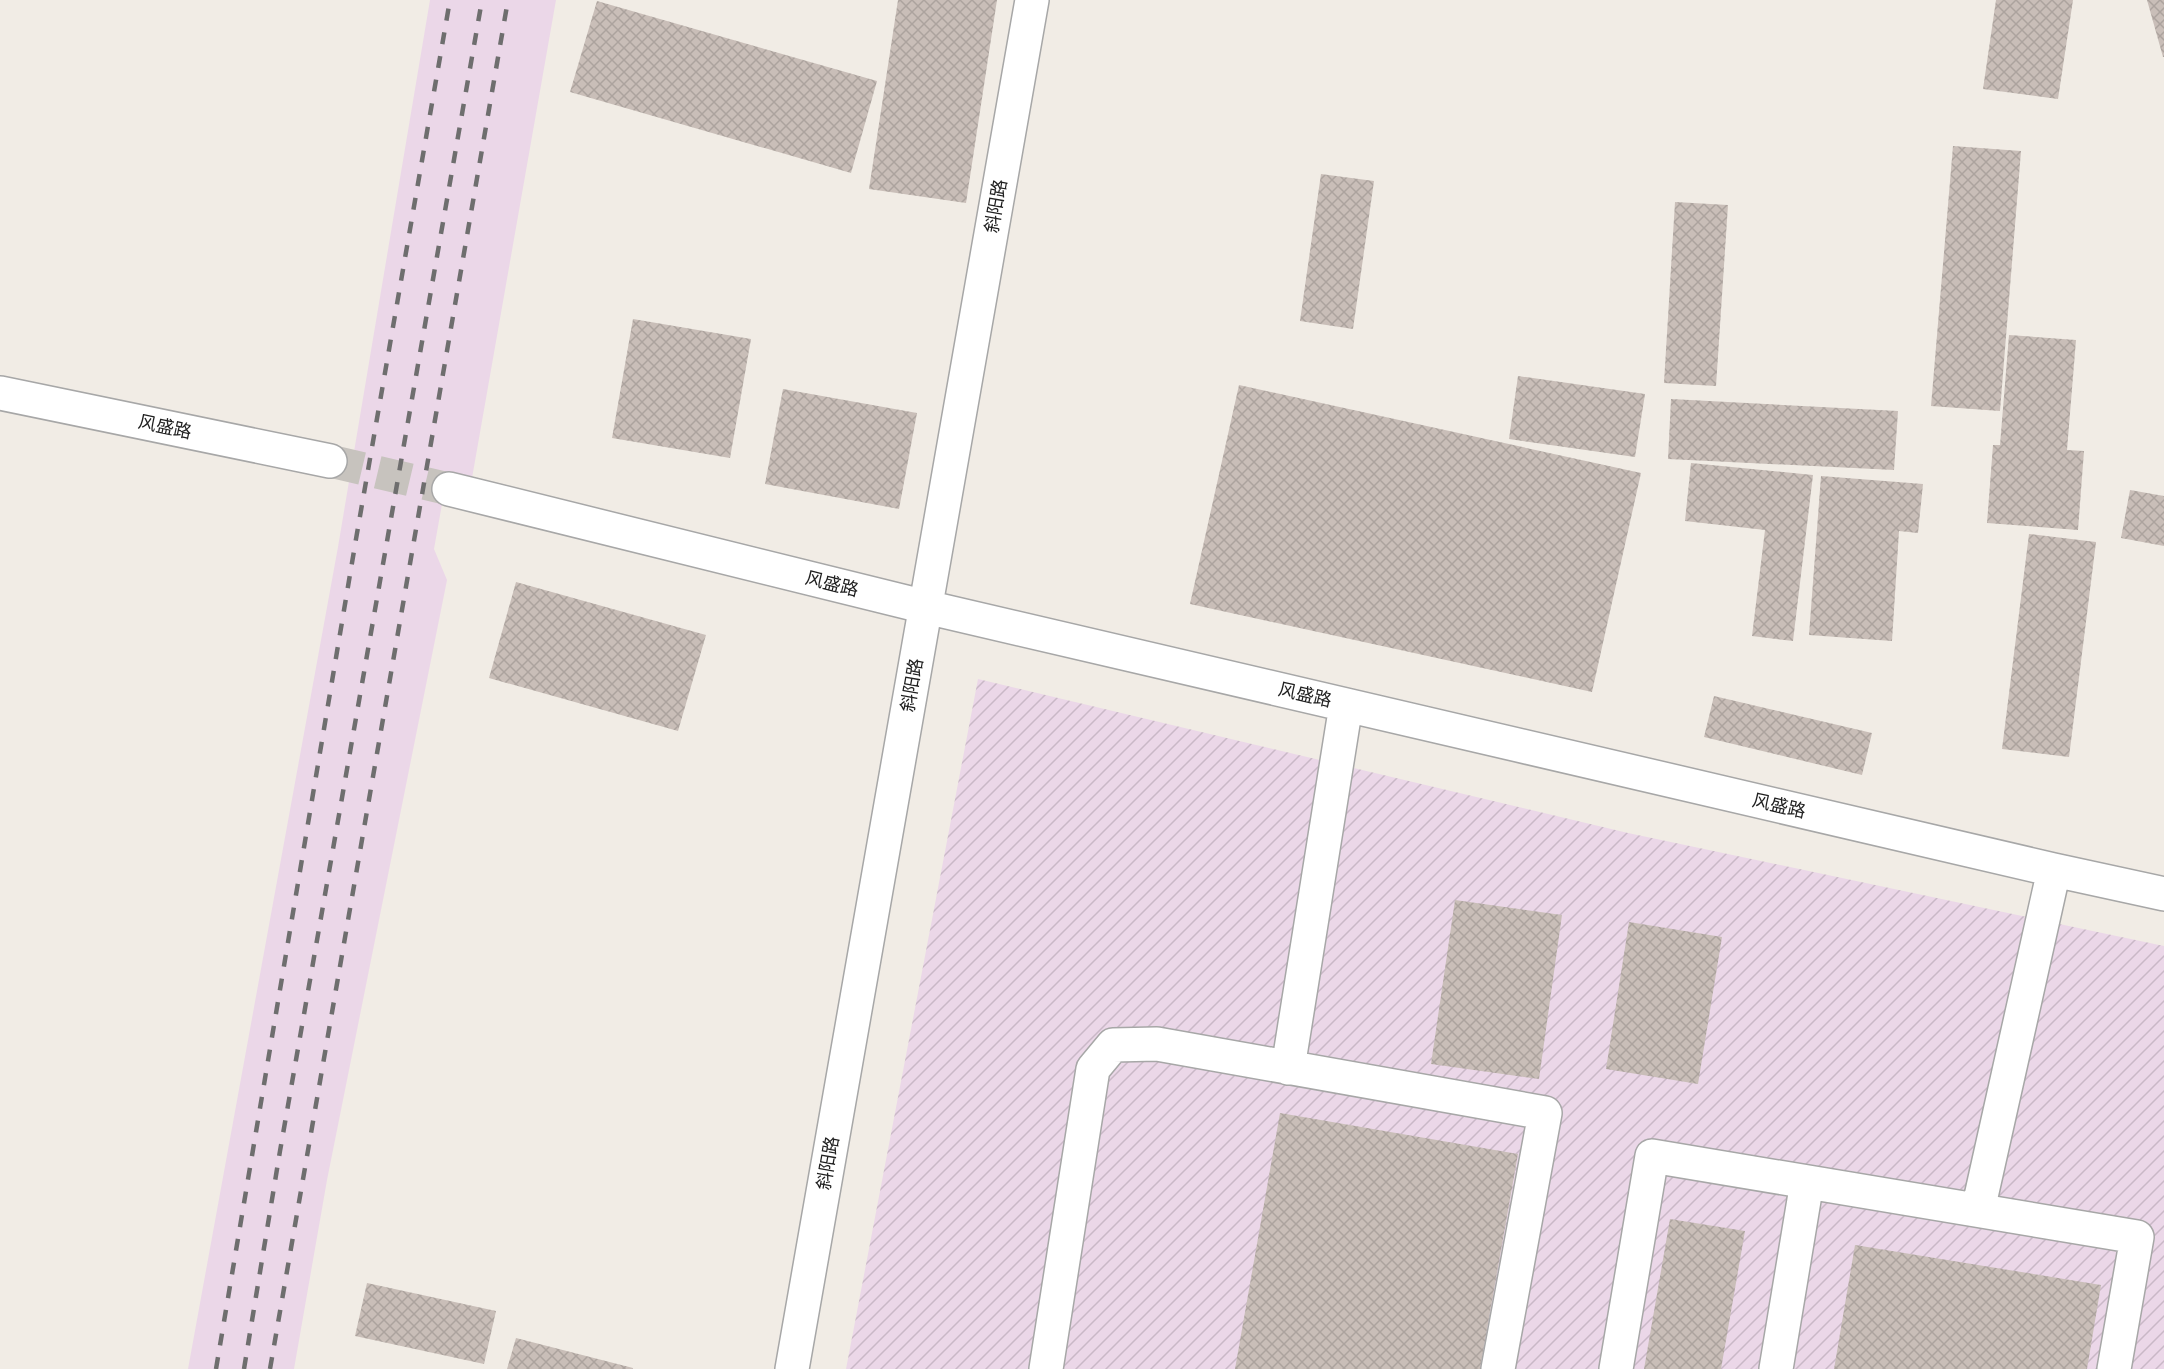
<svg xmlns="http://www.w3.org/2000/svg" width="2164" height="1369" font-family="Rubik,'Noto Sans SC',sans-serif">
  <defs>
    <pattern id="industrial-furrows" width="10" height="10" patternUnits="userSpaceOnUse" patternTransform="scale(1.5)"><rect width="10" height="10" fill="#ebd7e8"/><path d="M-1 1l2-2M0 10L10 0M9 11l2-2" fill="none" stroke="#c9b8c7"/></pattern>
    <pattern id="building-cross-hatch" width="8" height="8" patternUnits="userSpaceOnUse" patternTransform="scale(1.5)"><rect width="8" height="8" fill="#c9beb8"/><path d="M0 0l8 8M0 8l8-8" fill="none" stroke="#aca39e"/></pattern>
  </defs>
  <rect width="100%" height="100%" fill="#f1ece5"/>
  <path fill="url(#industrial-furrows)" d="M978 679 1628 833 2164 946V1369H846Z"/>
  <path fill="#ebd7e8" d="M430 0H556L472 478 442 504 434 549 447 580 327 1180 294 1369H188L338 547Z"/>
  <path fill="url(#building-cross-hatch)" d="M898 0H997L966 203 869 189Z
    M1996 0H2073L2058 99 1983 89Z
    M2147 0H2164V57H2163Z
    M597 1 877 81 851 173 570 92Z
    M1953 146 2021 151 2000 411 1931 406Z
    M1321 174 1374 181 1353 329 1300 321Z
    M1675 202 1728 205 1716 386 1664 383Z
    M633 319 751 339 730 458 612 438Z
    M2009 335 2076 340 2067 450 2084 451 2078 530 1987 523 1993 445H2000Z
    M1518 376 1645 394 1635 457 1509 439Z
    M1239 385 1641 473 1592 692 1190 604Z
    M783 389 917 413 899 509 765 484Z
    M1671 399 1898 411 1894 470 1668 459Z
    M1691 463 1813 475 1793 641 1752 636 1765 530 1685 521Z
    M1821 476 1923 484 1918 533 1899 531 1892 641 1809 635Z
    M2130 490 2164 496V546L2121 538Z
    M2029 534 2096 542 2069 757 2002 749Z
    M516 582 706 635 678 731 489 678Z
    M1714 696 1872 733 1862 775 1704 737Z
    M1455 900 1562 915 1539 1079 1431 1064Z
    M1629 922 1722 937 1698 1084 1606 1069Z
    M1280 1113 1518 1154 1480 1369H1235Z
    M1670 1219 1745 1231 1721 1369H1644Z
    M1855 1245 2101 1285 2087 1369H1834Z
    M367 1283 496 1311 484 1364 355 1336Z
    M516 1338 633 1368V1369H507Z"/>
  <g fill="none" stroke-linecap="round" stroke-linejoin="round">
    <path stroke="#c7c3be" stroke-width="33" stroke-dasharray="33 16" stroke-linecap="butt" d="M330 461 449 489"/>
    <g stroke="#a7a7a7" stroke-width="36">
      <path id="minor" d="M0 393 330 461
        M449 489 926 607 2054 870 2164 894
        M1288 1068 1346 705
        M1978 1210 2054 870
        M792 1369 1032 0
        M1046 1369 1093 1069 1113 1045 1157 1044 1545 1113 1498 1369
        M1616 1369 1652 1156 2137 1237 2114 1369
        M1776 1369 1807 1182"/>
    </g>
    <use href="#minor" stroke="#fff" stroke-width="33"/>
    <path stroke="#6e6e6e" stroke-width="4.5" stroke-dasharray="12 12" stroke-linecap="butt" d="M216 1369 356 539 450 0
      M244 1369 280 1151 482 0
      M270 1369 508 0"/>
  </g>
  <g text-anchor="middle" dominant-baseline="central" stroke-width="6" stroke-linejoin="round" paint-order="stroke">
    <g font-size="18" fill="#202020" stroke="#fff">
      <text transform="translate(996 206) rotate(-80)">斜阳路</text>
      <text transform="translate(165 427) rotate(12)">风盛路</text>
      <text transform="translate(832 584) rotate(14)">风盛路</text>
      <text transform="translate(912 685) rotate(-80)">斜阳路</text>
      <text transform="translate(1305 695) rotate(13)">风盛路</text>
      <text transform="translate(1779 806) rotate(13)">风盛路</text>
      <text transform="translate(828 1163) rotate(-80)">斜阳路</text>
    </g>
  </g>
</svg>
